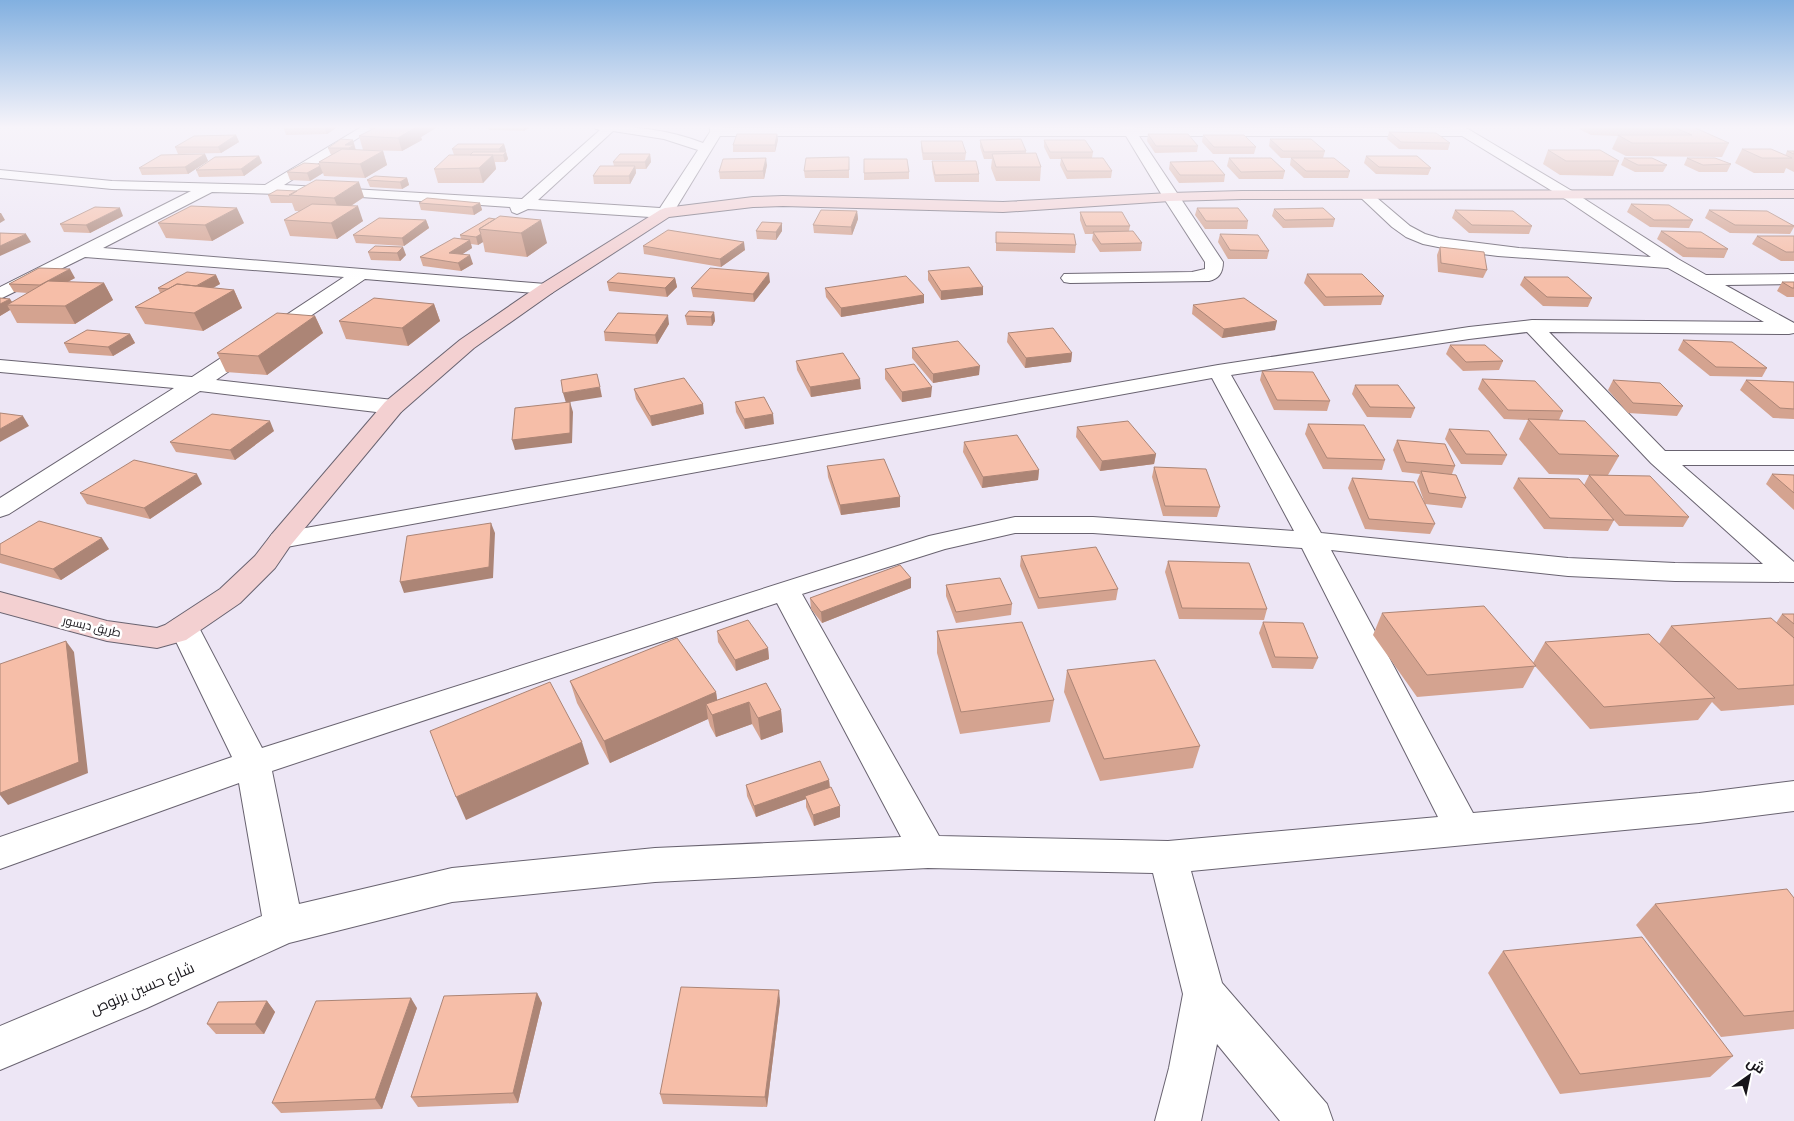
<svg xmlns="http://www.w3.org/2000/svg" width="1794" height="1121" font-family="'IBM Plex Serif',Cairo,serif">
  <rect width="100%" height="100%" fill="#ede6f5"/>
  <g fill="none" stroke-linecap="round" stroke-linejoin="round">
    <g stroke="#696370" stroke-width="2">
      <path id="minor" d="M363 126H377L284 185 522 199 600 130 596 129 594 126C632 126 667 129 703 143L710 132V126H722V128H1121L1120 126H1132L1134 128H1450L1449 126H1463L1572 191 1678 259 1706 275 1794 274V284L1725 285 1794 323V333L1789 334 1549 332 1665 451H1794V465H1682L1794 562V582L1675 581 1568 576 1331 550 1473 813 1699 793 1794 781V811L1699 823 1191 871 1222 983 1327 1104 1333 1121H1280L1217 1044 1201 1121H1155L1169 1068 1183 994 1153 873 928 868 655 882 452 902 289 943 147 1008 0 1070V1026L262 916 239 783 0 869V837L232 757 169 627 173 620 184 617 195 620 262 748 929 536 1015 517H1093L1294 531 1212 378 281 548 272 546 268 540 272 534 1218 365 1469 327 1532 320 1764 322 1668 268 1498 256 1458 251 1423 244 1406 237 1392 227 1358 195 1360 192H1370L1410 226 1425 234 1439 238 1519 248 1651 257 1562 197 1462 136H1139L1223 262C1223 272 1219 279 1209 281L1070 283 1064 282 1061 278 1064 274 1192 272 1205 269V262L1163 197 1126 136H720L673 213 670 216 665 218 528 209 517 214 512 212 510 207 346 196 212 192 103 248 546 284 552 285 555 289 552 293 546 294 365 279 216 380 393 400 401 402 404 407 401 412 393 414 200 391 9 514 0 517V498L174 388 0 372V360L192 377 344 277 85 257 0 299V287L191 191 112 189 0 178V170L112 181 265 185ZM613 131 664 139 698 150 660 208 538 200ZM1527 332 1651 463 1763 564 1675 563 1568 558 1321 533 1231 375 1469 339ZM1015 533H1093L1302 548 1438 817 1168 841 939 836 802 594 945 549ZM777 603 901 837 655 848 452 868 299 904 272 771Z"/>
    </g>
    <g stroke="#696370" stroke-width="2">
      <path id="secondary" d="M1794 190V198L1242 199 1170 201 1003 212 783 206 753 207 669 217 552 293 474 348 401 412 290 546 275 568 240 603 186 640 157 648 107 641 0 612V592L107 621 157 628 165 625 220 589 255 556 272 534 385 402 460 340 540 285 660 210 665 208 753 197 783 196 1003 202 1170 193 1242 191Z"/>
    </g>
    <use href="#minor" fill="#fff" fill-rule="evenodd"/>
    <use href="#secondary" fill="#f3d0d1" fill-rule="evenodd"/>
  </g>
  <path fill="#d4a390" d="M92 126H124L122 127Z
    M158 126H200L194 128 158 127Z
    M220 126H264L258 128 221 127Z
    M339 126 327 134 286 135 284 129Z
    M368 126H439L421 137 422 140 402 151 363 150 359 136 372 129H369Z
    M488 126H530V127L524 131 489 130Z
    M1580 126H1691L1729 143 1722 157 1626 156 1612 149 1618 136 1591 135 1579 129Z
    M1389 132 1450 143 1448 150 1399 149 1387 139Z
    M777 134 778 140 775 152H733V145Z
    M1148 134 1198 146 1197 152 1155 153 1147 141Z
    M236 135 239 142 221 153 178 154 175 147Z
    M1203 135 1256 147 1254 154H1213L1202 142Z
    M1270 139 1325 151 1323 158 1350 171 1348 178H1304L1290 165 1291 158H1281L1269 146Z
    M353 140 356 150 383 151 387 165 365 178 324 176 323 173 310 181 290 180 287 172 319 164V162L331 155 328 148Z
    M980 140 1026 151V153L1041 167 1040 181H996L991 168 992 159H984L980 147Z
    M1044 140 1093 152 1092 158 1112 171 1111 178 1067 179 1060 165 1061 159H1050L1044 147Z
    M921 141 966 153 965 160H923L921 148Z
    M504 144 506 151 505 152H506L508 159 505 162H495L496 169 483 183H438L434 169 454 155 452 149Z
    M1742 149 1785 156 1787 151H1794V172L1786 168 1784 173H1754L1735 163Z
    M1548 150 1619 161 1613 176 1560 175 1543 164Z
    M205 154 208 161 188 174 142 175 139 168Z
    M650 154 651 162 646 169H636V173L630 184H594L593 176 614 166 613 162Z
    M259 156 262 163 244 176 199 177 196 170Z
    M1366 156 1431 168 1428 175 1376 174 1364 163Z
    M849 157V178H805L804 171Z
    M1229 158 1285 171 1283 179H1239L1227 166Z
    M1624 158 1667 165 1663 172H1635L1621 165Z
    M1687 158 1731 164 1727 172H1699L1684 165Z
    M864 159 909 172V179L864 180Z
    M932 161 979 174V182H935L932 168Z
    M1170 162 1225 175 1224 182 1179 183 1169 169Z
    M767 165 764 179H720L719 172Z
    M407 178 409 185 402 189 370 187 367 180Z
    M268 195 364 197 351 206 363 221 337 239 290 236 284 220 300 211H295L292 203H271Z
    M419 203H480L482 210 474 215 421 210Z
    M1631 204 1693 220 1689 228 1650 227 1627 212Z
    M1197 208 1248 221 1247 229H1205L1195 215Z
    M1274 209 1335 219 1333 227 1283 228 1272 216Z
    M1455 210 1532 226 1529 234 1469 233 1452 218Z
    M1709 210 1794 225V227L1790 234 1730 233 1705 218Z
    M857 211 858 219 852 235 814 233 813 225Z
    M1080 212 1130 226 1129 231 1142 243 1141 251 1100 252 1092 240 1093 234H1085L1080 220Z
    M123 216 90 233 64 232 60 224Z
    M489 218 547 243 527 257 485 252 483 242 478 245 471 244 472 248 462 254 473 264 461 271 423 266 420 257 461 239 460 235Z
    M426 220 429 228 404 246 356 243 353 235Z
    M158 223H244L212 241 166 238Z
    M782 223V231L776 240 757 239 756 231Z
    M1661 231 1728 249 1724 258 1683 257 1657 239Z
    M996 232 1076 245 1075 253 996 251Z
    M1220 234 1269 251 1267 259H1228L1218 242Z
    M1757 236H1794V261H1781L1752 244Z
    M375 246 406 255 400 261 371 260 368 252Z
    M643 246 745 250 721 267 644 254Z
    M1440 247 1487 270 1483 278 1438 272 1437 255Z
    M928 271 983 295 941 300 928 280Z
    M1307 274 1384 296 1381 305 1324 306 1304 283Z
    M216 275 220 284 212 288 234 290 242 308 203 331 145 324 135 307 160 293 158 288Z
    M1524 277 1592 298 1588 307 1543 306 1520 285Z
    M75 278 67 282 104 283 113 300 75 324 17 323 10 310 0 316V298L10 299 12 302 28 293 14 292 9 284Z
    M675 278 677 287 667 297 609 291 607 282Z
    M770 282 754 302 693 297 691 288Z
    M1782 282H1794V297H1787L1777 291Z
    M825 288 924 295V303L841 317 826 297Z
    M434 304 440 321 408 346 346 339 339 321Z
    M1193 305 1275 330 1222 338 1192 314Z
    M714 312 715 321 712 326 687 325 685 316Z
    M315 316 323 333 267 375 226 372 217 353Z
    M669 324 657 344 605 341 604 332Z
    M1008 333 1072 353 1071 362 1025 368 1007 342Z
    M130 334 135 343 113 356 69 353 64 343Z
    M1683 340 1767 368 1762 377 1710 376 1678 350Z
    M1450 345 1503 361 1499 370 1463 371 1446 354Z
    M912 348 979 375 933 383 912 358Z
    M796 361 861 389 811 397 797 370Z
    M885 369 931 397 902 402 885 379Z
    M1262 371 1330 401 1327 411 1274 410 1260 380Z
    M1482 379 1563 411 1559 420 1619 456 1608 475 1689 517 1683 527 1619 526 1584 485 1589 475 1549 474 1519 439 1528 420 1504 419 1478 389Z
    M1613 380 1683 406 1677 416 1628 413 1608 390Z
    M1746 380 1794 382V419L1773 418 1740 390Z
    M1355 385 1415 408 1411 418 1367 417 1352 394Z
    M634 389 704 414 652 426 636 399Z
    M735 402 774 424 745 429 736 412Z
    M1308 424 1385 460 1382 470 1323 469 1305 434Z
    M1077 427 1156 454 1154 464 1100 471 1076 437Z
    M1449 429 1507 455 1502 465 1461 464 1445 439Z
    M274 431 235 460 176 452 170 442Z
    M1397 440 1455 466 1452 474 1466 498 1462 508 1425 504 1417 481 1420 474 1402 472 1393 450Z
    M964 442 1039 470 1038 480 982 488 963 452Z
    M827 466 900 497V507L841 515 828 477Z
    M1154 467 1220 507 1217 517 1163 516 1152 477Z
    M1772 474 1794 475V510L1766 484Z
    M1352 478 1435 524 1430 534 1365 529 1348 488Z
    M1518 478 1614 520 1608 531 1544 529 1513 488Z
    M202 484 150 519 87 504 80 493Z
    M0 544 109 549 61 580 0 563Z
    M1021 556 1118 589 1116 600 1038 609 1020 566Z
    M1168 561 1267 609 1264 620 1179 619 1165 572Z
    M911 578V588L822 623 811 609 810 598Z
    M946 585 1012 604 1011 615 956 623 946 596Z
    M1382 613 1533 663 1545 642 1659 644 1671 626 1776 623 1782 614H1794V705L1721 711 1712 702 1698 720 1590 729 1535 666 1523 688 1417 697 1373 635Z
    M1263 622 1318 658 1313 669 1272 668 1259 633Z
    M717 631 768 648 769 659 736 671 718 642Z
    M937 631 1054 700 1050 722 960 734 937 653Z
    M1067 670 1200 746 1193 768 1100 781 1064 692Z
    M570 681 716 692 717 700 766 683 781 710 783 732 761 740 752 724 716 737 710 726 708 719 610 763 577 703Z
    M829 780 830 788 840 817 814 826 806 807V799L756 817 747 796 746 785Z
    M1794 898V1029L1721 1037 1636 925 1655 904Z
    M1503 951 1733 1056 1710 1077 1560 1094 1488 973Z
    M537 993 542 1003 518 1103 418 1107 411 1097Z
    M267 1001 275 1012 264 1034H216L207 1024Z
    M780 1001 767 1107 663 1104 660 1094Z
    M417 1008 382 1109 281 1113 272 1103Z"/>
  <path fill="#ac8576" d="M193 126H200L194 128Z
    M256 126H264L258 128Z
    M328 126H339L327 134 325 128Z
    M417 126H439L421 137 422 140 402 151 398 138 418 127Z
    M523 126H530V127L524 131Z
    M777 134 778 140 775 152V145Z
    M236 135 239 142 221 153 218 147Z
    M353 140 356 152 351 155 349 148 345 145Z
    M504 144 506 151 501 156 499 149Z
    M383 151 387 165 365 178 360 164Z
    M506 152 508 159 505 162 503 155Z
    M205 154 208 161 188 174 185 167Z
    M650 154 651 162 646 169 645 162Z
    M493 155 496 169 483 183 479 168Z
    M259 156 262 163 244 176 241 169Z
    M766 158 767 165 764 179 763 171Z
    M320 166 323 173 310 181 307 173Z
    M635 166 636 173 630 184 629 176Z
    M407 178 409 185 402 189 400 182Z
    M359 182 364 197 340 213 334 198Z
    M480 203 482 210 474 215 472 207Z
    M358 206 363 221 337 239 331 223Z
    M120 208 123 216 90 233 86 225Z
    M237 208 244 223 212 241 205 225Z
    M857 211 858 219 852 235 851 227Z
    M0 213H1L5 220 0 223Z
    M426 220 429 228 404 246 402 238Z
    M541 220 547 243 527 257 521 233Z
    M782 223V231L776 240V232Z
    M26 234 31 242 0 256V246Z
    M481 234 483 242 478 245 476 237Z
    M470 240 472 248 452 261 449 253Z
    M744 242 745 250 721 267 720 259Z
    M403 247 406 255 400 261 397 253Z
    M470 255 473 264 461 271 458 263Z
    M70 269 75 278 45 294 40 285Z
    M769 273 770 282 754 302 753 294Z
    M216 275 220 284 192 300 188 291Z
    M675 278 677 287 667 297 665 288Z
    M104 283 113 300 75 324 65 306Z
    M983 287V295L941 300V291Z
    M234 290 242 308 203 331 194 313Z
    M924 295V303L841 317V308Z
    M10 299 14 305H7L10 310 0 316V304Z
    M434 304 440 321 408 346 402 328Z
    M714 312 715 321 712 326 711 317Z
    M668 315 669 324 657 344 655 335Z
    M315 316 323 333 267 375 258 356Z
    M1277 321 1275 330 1222 338 1224 329Z
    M130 334 135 343 113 356 108 347Z
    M1072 353 1071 362 1025 368 1026 358Z
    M980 366 979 375 933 383V374Z
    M860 379 861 389 811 397 810 387Z
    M600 387 602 397 570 402 573 412 572 443 515 450 512 440 566 403 563 393Z
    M932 387 931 397 902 402V392Z
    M703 404 704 414 652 426 650 416Z
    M773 414 774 424 745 429 744 419Z
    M23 416 29 426 0 442V429Z
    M270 421 274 431 235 460 230 450Z
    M1156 454 1154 464 1100 471 1102 461Z
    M1039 470 1038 480 982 488 983 477Z
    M197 474 202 484 150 519 144 508Z
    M900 497V507L841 515 840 505Z
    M491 523 495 533 493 578 404 593 400 582Z
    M102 538 109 549 61 580 53 569Z
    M911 578V588L822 623 821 612Z
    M66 641 74 652 88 773 8 805 0 795V793Z
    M768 648 769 659 736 671 735 660Z
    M716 692 719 713 749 702 752 724 716 737 712 715 706 704 708 719 610 763 604 741Z
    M781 710 783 732 761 740 758 718Z
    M582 742 589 764 466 820 456 797Z
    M829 780 830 791 805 796 806 799 756 817 754 806Z
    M840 806V817L814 826 813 815Z
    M779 990 780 1001 767 1107 765 1097Z
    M537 993 542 1003 518 1103 513 1093Z
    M411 998 417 1008 382 1109 375 1099Z
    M267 1001 275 1012 264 1034 255 1024Z"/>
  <path fill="#f6bea8" stroke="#ac8576" d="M288 126H328L325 128 284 129Z
    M379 126H418L398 138 359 136Z
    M1671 126H1691L1729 143H1632L1618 135H1692Z
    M1389 132 1436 133 1450 143 1401 142Z
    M737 134H777L775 145H733Z
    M1148 134H1188L1198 146H1156Z
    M236 135 218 147H175L194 136Z
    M1203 135H1244L1256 147H1214Z
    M341 139 353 140 345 145H354L349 148H328Z
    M1021 139 1026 151 984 152 980 140Z
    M1270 139H1311L1325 151H1283Z
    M1044 140H1085L1093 152H1050Z
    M921 141H962L966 153H923Z
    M458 144H504L499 149H452Z
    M342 149 383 151 360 164 319 162Z
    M1742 149H1771L1792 158H1762Z
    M1548 150H1600L1619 161H1566Z
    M1787 151H1794V154Z
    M473 152H506L503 155H470Z
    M1036 153 1041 167H996L992 154Z
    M205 154 185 167 139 168 161 155Z
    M620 154H650L645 162H613Z
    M449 155H493L479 168 434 169Z
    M259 156 241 169 196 170 215 157Z
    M1366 156H1417L1431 168 1379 167Z
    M849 157V170L804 171 806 158Z
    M766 158 763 171 719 172 723 159Z
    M1061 158H1103L1112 171H1067Z
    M1229 158H1271L1285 171 1241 172Z
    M1291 158H1334L1350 171H1306Z
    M1624 158H1652L1667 165H1638Z
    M1687 158H1715L1731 164 1703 165Z
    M864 159H907L909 172 864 173Z
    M932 161H976L979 174 935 175Z
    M1213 161 1225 175H1180L1170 162Z
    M304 163 319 164 320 166 307 173 287 172Z
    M600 166H635L629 176H593Z
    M375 176 407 178 400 182 367 180Z
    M316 180 359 182 334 198 289 195Z
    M277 190 297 191 289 196 268 195Z
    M427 198 480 203 472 207 419 203Z
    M312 204 358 206 331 223 284 220Z
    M1631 204 1669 205 1693 220H1654Z
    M191 206 237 208 205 225 158 223Z
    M95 207 120 208 86 225 60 224Z
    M1197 208H1238L1248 221H1206Z
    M1323 208 1335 219 1285 220 1274 209Z
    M821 210 857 211 851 227 813 225Z
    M1455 210 1513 211 1532 226 1472 225Z
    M1709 210 1767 211 1794 226 1735 225Z
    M1080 212H1122L1130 226H1086Z
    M500 216 541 220 521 233 479 229Z
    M379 218 426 220 402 238 353 235Z
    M489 218 495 219 479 229 481 234 476 237 460 235Z
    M762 222 782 223 776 232 756 231Z
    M668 230 744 242 720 259 643 246Z
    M1133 231 1142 243 1101 244 1093 232Z
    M1661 231 1701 232 1728 249 1687 248Z
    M996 232 1074 234 1076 245 996 243Z
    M0 233 26 234 0 246Z
    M1220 234 1258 235 1269 251 1230 250Z
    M1757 236H1794V252H1786Z
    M454 238 470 240 449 253 470 255 458 263 420 257Z
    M375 246 403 247 397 253 368 252Z
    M1440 247 1484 252 1487 270 1441 263Z
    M969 267 983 287 941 291 928 271Z
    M39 268 70 269 40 285 9 284Z
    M710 268 769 273 753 294 691 288Z
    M187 272 216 275 196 286 177 284 168 289 158 288Z
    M618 273 675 278 665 288 607 282Z
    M1307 274H1362L1384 296 1326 297Z
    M906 276 924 295 841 308 825 288Z
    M1524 277H1568L1592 298 1547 297Z
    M48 281 104 283 65 306 7 305Z
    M1782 282H1794V288H1792Z
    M177 284 234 290 194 313 135 307Z
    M0 298 10 299 0 304Z
    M374 298 434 304 402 328 339 321Z
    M1244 298 1277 321 1224 329 1193 305Z
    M689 311 714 312 711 317 685 316Z
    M277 313 315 316 258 356 217 353Z
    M618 313 668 315 655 335 604 332Z
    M1053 328 1072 353 1026 358 1008 333Z
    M87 330 130 334 108 347 64 343Z
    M1683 340 1732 342 1767 368 1716 367Z
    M958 341 980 366 933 374 912 348Z
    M1450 345H1485L1503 361 1466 362Z
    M843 353 860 379 810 387 796 361Z
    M914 364 932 387 902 392 885 369Z
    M1262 371 1313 372 1330 401 1277 400Z
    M597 374 600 387 563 393 561 380Z
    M684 378 703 404 650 416 634 389Z
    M1482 379 1535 381 1563 411 1508 410Z
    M1613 380 1660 383 1683 406 1633 403Z
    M1746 380 1794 382V409L1780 408Z
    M1355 385H1398L1415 408 1370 407Z
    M764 397 773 414 744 419 735 402Z
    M570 402V433L512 440 515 408Z
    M0 413 23 416 0 429Z
    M212 414 270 421 230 450 170 442Z
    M1528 419 1585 421 1619 456 1559 454Z
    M1128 421 1156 454 1102 461 1077 427Z
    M1308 424 1364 425 1385 460 1327 458Z
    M1449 429 1489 431 1507 455 1466 454Z
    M1017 435 1039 470 983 477 964 442Z
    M1397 440 1445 444 1455 466 1406 462Z
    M884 459 900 497 840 505 827 466Z
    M134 460 197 474 144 508 80 493Z
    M1154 467 1206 469 1220 507 1165 506Z
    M1421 471 1456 475 1466 498 1429 493Z
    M1772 474 1794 475V493Z
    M1589 475 1650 476 1689 517 1625 515Z
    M1352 478 1414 482 1435 524 1369 519Z
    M1518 478 1579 479 1614 520 1550 518Z
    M39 521 102 538 53 569 0 554V544Z
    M491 523 489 567 400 582 407 536Z
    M1096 547 1118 589 1039 598 1021 556Z
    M1168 561 1249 563 1267 609 1182 608Z
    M900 565 911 578 821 612 810 598Z
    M1000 578 1012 604 956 612 946 585Z
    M1484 606 1536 666 1427 675 1382 613Z
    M1782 614H1794V624Z
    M1771 618 1794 638V685L1738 689 1671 626Z
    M748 620 768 648 735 660 717 631Z
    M1022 622 1054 700 961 712 937 631Z
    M1263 622 1303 623 1318 658 1275 657Z
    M1649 634 1715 698 1604 707 1545 642Z
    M677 638 716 692 604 741 570 681Z
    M66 641 79 762 0 793V664Z
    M1155 660 1200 746 1104 759 1067 670Z
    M550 682 582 742 456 797 430 731Z
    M766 683 781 710 758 718 749 702 712 715 706 704Z
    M820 761 829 780 754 806 746 785Z
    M831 787 840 806 813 815 805 796Z
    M1787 889 1794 898V1011L1744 1016 1655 904Z
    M1642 937 1733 1056 1580 1074 1503 951Z
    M681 987 779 990 765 1097 660 1094Z
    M537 993 513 1093 411 1097 444 996Z
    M411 998 375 1099 272 1103 316 1001Z
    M267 1001 255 1024H207L218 1002Z"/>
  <linearGradient id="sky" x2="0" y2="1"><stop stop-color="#82b0e0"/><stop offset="0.45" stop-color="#f7f4fa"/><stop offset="1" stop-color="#f7f4fa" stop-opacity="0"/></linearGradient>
  <rect width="1794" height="282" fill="url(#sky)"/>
  <g text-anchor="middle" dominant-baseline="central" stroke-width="5" stroke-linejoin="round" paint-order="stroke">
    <g font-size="12" fill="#161419" stroke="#fff">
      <text transform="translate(92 626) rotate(13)">طريق ديسور</text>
    </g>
    <g font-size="15" fill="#161419" stroke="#fff">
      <text transform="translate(142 988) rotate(-23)">شارع حسين برنوص</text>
    </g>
  </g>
  <g transform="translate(1749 1076) rotate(33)" stroke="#ffffff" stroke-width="4" paint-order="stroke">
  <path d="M0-4L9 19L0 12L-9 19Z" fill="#161419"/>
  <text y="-8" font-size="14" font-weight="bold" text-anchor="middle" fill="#161419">ش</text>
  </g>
</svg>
